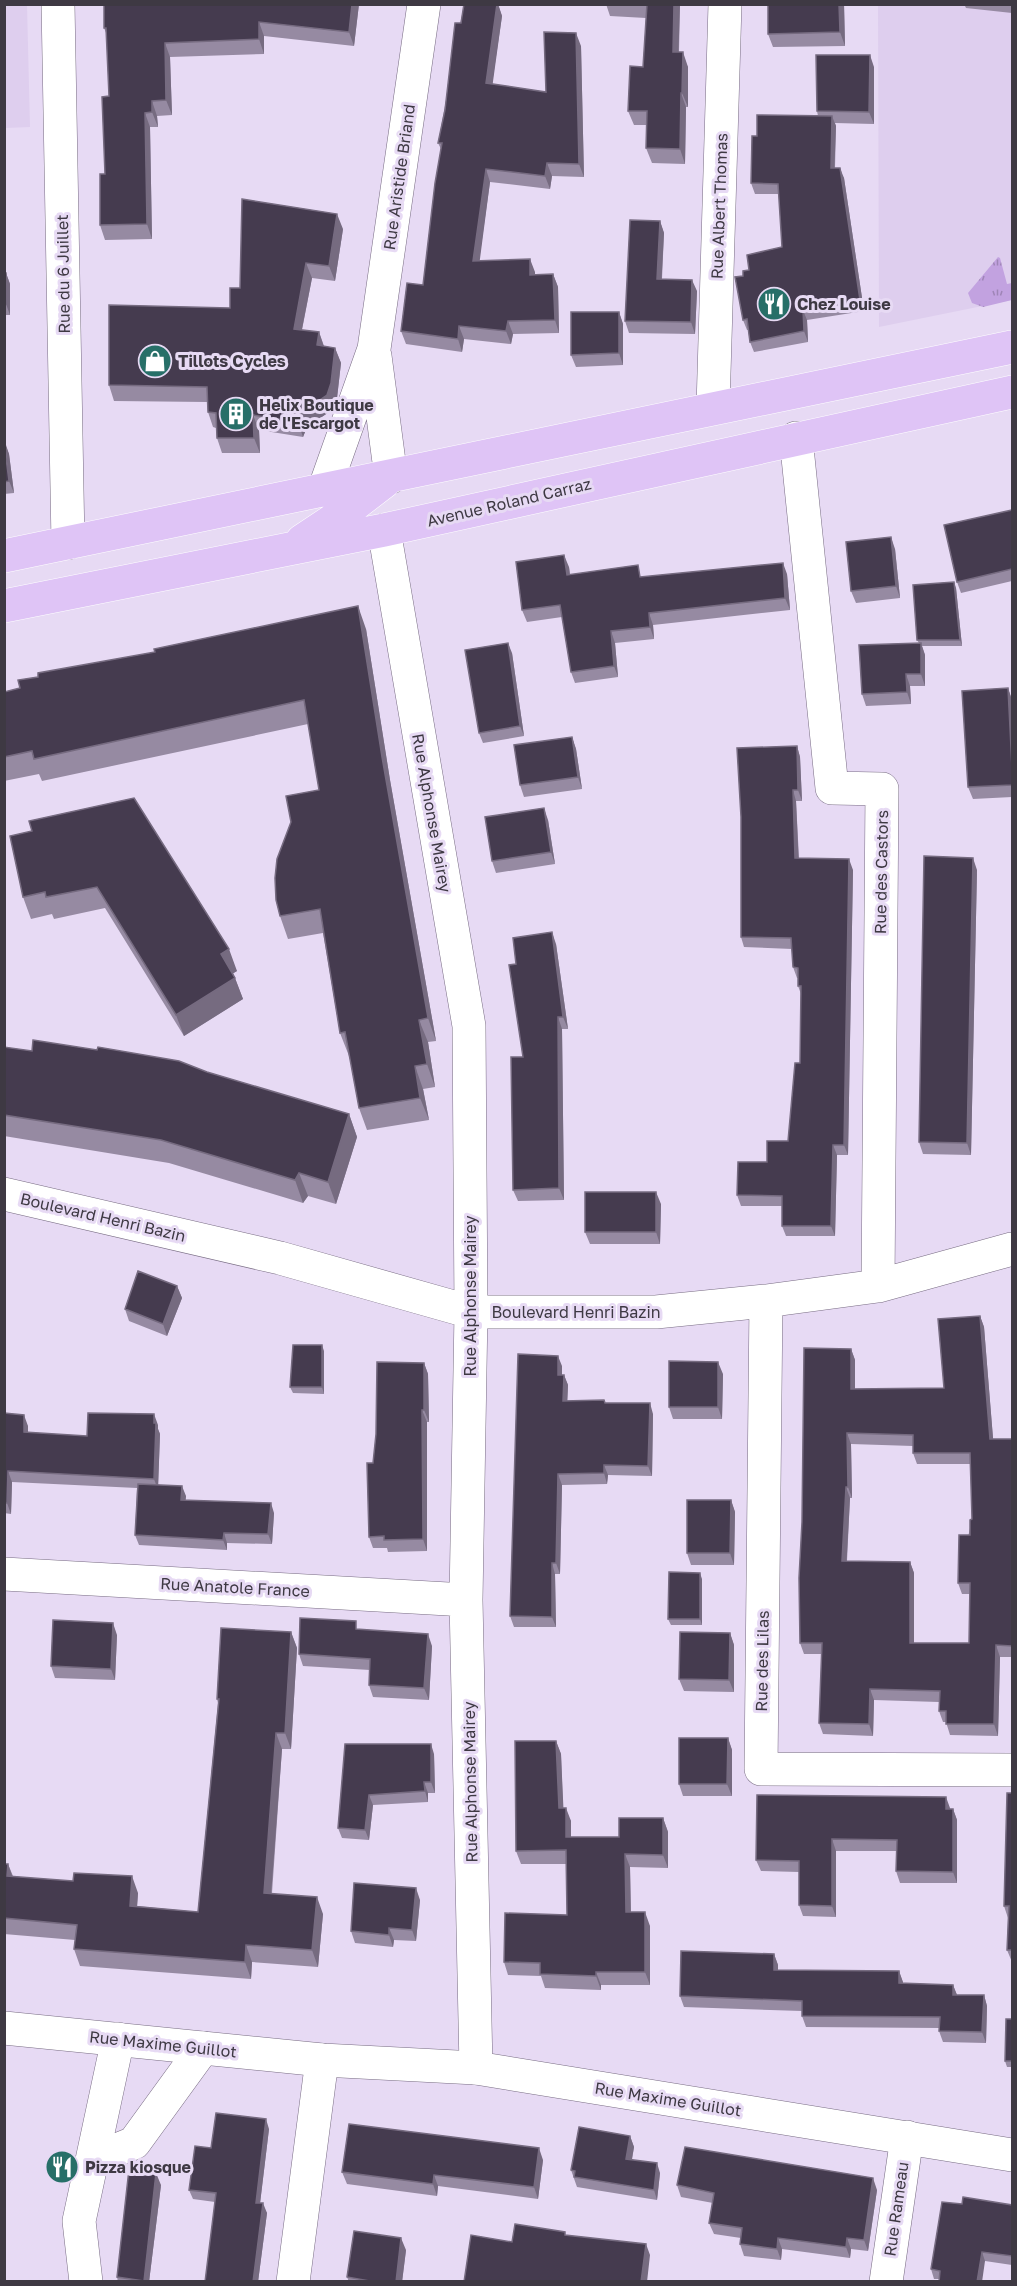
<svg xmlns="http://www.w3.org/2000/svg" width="1017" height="2286" font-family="'Golos Text',sans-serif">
  <defs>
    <pattern id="grass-tufts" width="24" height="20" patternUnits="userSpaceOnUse" patternTransform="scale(1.5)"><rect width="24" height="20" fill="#c2a2e0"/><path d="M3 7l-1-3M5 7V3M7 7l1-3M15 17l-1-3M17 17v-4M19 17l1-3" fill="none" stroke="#9f85b7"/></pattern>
  </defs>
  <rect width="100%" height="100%" fill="#e7daf4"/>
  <path fill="#deceee" d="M4 5H27L30 127 5 128Z
    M878 5H1012V300L879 327Z"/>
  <path fill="url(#grass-tufts)" d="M998 257 1000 258 1007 284 1012 283V300L983 307 972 303 968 293Z"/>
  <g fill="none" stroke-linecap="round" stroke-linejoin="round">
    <g stroke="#786c83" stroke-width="34">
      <path id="minor" d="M58 4 68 543
        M375 356 391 477
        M713 407 725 4
        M796 438 832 788 882 789 878 1286
        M324 490 374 349 424 4
        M384 530 469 1026 471 1312 466 1600 476 2068
        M4 1194 280 1258 471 1312H656L766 1301 878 1286 1012 1249
        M766 1301 761 1769 1012 1770
        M4 1574 466 1600
        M92 2160 134 2143 203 2048
        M86 2282 79 2221 118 2039
        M293 2282 322 2060
        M886 2282 907 2137"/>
    </g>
    <g stroke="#786c83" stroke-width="34">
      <path id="tertiary" d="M4 2028 322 2060 476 2068 1012 2155"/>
    </g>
    <g stroke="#fff" stroke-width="34">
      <path id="primary" d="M302 541 338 517 385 481
        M4 556 1012 347
        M4 606 384 530 1012 392"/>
    </g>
    <use href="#minor" stroke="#fff" stroke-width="33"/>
    <use href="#tertiary" stroke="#fff" stroke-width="33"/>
    <use href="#primary" stroke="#dfc4f6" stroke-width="33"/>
  </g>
  <path fill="#968aa2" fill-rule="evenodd" d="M104 4H359L354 46 264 36V54L170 57 172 115 157 116 158 127H150L152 239 105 240 100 225 105 174 109 96 107 35 104 28Z
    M464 4H498L502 16 492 84 546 92 581 46 584 177 552 176 550 189 490 182 479 261 535 272V275L553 274 558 287 559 333 513 334 511 344 464 339 462 352 406 344 401 331 423 285 441 149 438 143Z
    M606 4H680L679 52 688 67V107H686L685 164 652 163 646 148 647 125H634L628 111 643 67 646 18 610 16Z
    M844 4 845 46 773 47 768 34Z
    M964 4H1012V13L966 8Z
    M874 67V124L835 123 836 126 835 168 844 178 864 311 807 320 808 342 754 352 750 342 748 330H747L743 320V276L749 270 782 247 779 194H755L751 183 818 116 817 111Z
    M660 221 664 233 662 279 697 291 695 334 629 333 625 321Z
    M343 229 335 281 312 278 302 330 319 332 324 346 335 348 341 363 337 398 332 410 307 427 303 437 259 430 260 453H222L217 438 216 428 213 427 208 412 207 402 114 401 109 385 230 308Z
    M4 273H6L10 284V315H4Z
    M619 312 623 324V365L576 367 571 355Z
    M4 442 9 454 14 493 4 494Z
    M1012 510V581L961 593 957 582Z
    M895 549 900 598 856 603 851 591Z
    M569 567 570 574 643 577 787 574 790 610 653 625 654 639 615 643 618 677 575 683 571 672 562 617 527 622 522 610Z
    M956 588 962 646H922L925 655V686H910L911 704 866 706 862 694 919 643 917 640Z
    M366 629 390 780 436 1041 428 1042 435 1087 423 1089 429 1120 367 1130 359 1108 350 1056H349L340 1033 323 933 288 939 280 916 319 790 308 724 42 781 39 774 4 781V692Z
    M512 653 524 736 483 743 479 733Z
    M1008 688 1012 700V797L973 799 968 787Z
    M572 737 576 749 582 789 524 797 520 785Z
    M797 746 800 757 802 801H796L799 858 853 870 848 1155H837L835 1236H786L782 1226V1206H741L737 1195 788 1141 800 1063 801 994 798 986V978H797L793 967 792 949 744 947 741 937Z
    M548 820 555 864 496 873 492 861Z
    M32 831 237 971 233 973 243 999 184 1036 105 908 54 919 52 914 31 919 23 897Z
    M977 870 971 1155 923 1154 919 1142Z
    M556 944 568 1029H562L564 1200 518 1201 513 1190 523 1057 516 964Z
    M4 1047 32 1051 207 1072 349 1114 357 1137 336 1204 308 1196 303 1203 169 1163 4 1136Z
    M661 1204 660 1244H590L585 1232Z
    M177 1286 182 1298 167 1336 129 1321 125 1309Z
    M980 1316 984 1327 993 1439H1012V1657H1000L998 1736 950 1735 946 1722H943L939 1711V1702L874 1700 873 1736 823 1734 819 1723 822 1654H804L800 1643 851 1349 855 1360V1389L944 1388ZM851 1444 913 1446V1453L917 1464H971L972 1519 958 1583 962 1594H970L969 1643H914V1573L910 1562 847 1561 850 1498H852Z
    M324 1351V1394L293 1393 290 1387Z
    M424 1363 428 1374 429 1422H427V1551L388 1552 387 1548H373L369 1537 373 1463Z
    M562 1366V1375H564L568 1385 567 1401 605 1403 653 1414 652 1476 608 1475 607 1484 562 1485 560 1574H555L556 1627H514L510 1616Z
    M723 1374 722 1419H673L669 1407Z
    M4 1413 28 1426V1433L87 1436 158 1425V1429L160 1434 158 1485 186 1496 185 1500 274 1513 272 1544 227 1543V1550L139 1545 135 1535 137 1488 12 1482 11 1514 4 1513Z
    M731 1500 735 1512 734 1565H691L687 1553Z
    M702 1579V1625H671L668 1619Z
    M359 1630 432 1646 429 1700 373 1697 369 1685 370 1670 303 1666 299 1654Z
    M291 1632 297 1648 291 1749H282L272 1893 323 1914 318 1967 252 1962 251 1979 80 1966 74 1949 75 1940 4 1934V1864H8L13 1876 138 1893 137 1906 198 1912 218 1703 217 1699Z
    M730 1633 734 1645V1692L684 1691 679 1679Z
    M117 1635 115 1680 55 1678 51 1666Z
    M728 1738 732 1750V1796H683L679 1784Z
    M556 1741 561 1754 563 1808 571 1821V1837H619L663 1818 668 1832V1868L630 1867 631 1912 650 1926V1985H601V1990L545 1988 541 1976 508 1975 504 1962 567 1915 566 1864H521L516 1851Z
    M345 1744 434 1754 435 1793H428V1802L373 1805 369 1840 342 1838 338 1828Z
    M1012 1793V1962L1007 1950 1008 1918 1004 1906Z
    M950 1808V1809H953L957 1820V1883H900L896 1871 897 1851H836V1917L803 1916 799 1905V1872L761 1871 756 1860Z
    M420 1900 416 1941 394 1940 393 1947 355 1943 351 1931Z
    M774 1954 778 1965V1970L899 1971 903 1983 953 1985 957 1995H984L987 2006 986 2043 943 2042 939 2031V2028L806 2027 802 2016V2011L684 2007 680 1996Z
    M1012 2019V2067H1007L1005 2061Z
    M269 2129 260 2203 267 2213 258 2282H205L215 2202 193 2199 189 2190 211 2148Z
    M630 2136 634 2147 632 2160 660 2173 657 2200 577 2187 571 2170Z
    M543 2160 538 2199 438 2186 437 2196 347 2184 342 2172Z
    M161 2185 149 2282H118L117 2277Z
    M677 2185 877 2190 868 2251 851 2249 850 2258 782 2249 781 2260 744 2256 740 2244 741 2238 714 2234 709 2223 713 2203 681 2197Z
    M962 2204 1012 2205V2265L985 2261 939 2279H934L931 2269Z
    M406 2250 402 2282H349L347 2277Z"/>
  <path fill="#766b80" d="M352 4H359L354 46 349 32Z
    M497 4H498L502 16 491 96 486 83Z
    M674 4H680L678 67 673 52Z
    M839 4H844L845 46 840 32Z
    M259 22 264 36V54L259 39Z
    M576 33 581 46 584 177 579 164Z
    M165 43 170 57 172 115 166 100Z
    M683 52 688 67V107L682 93Z
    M870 55 874 67V124L869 112Z
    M681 93 686 107 685 164 680 149Z
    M152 101 157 116 158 127 152 112Z
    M145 113 150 127 152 239 147 224Z
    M832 116 836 126 834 179 831 168Z
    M547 163 552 176 550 189 545 176Z
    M840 168 844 178 864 311 860 300Z
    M486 169 490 182 478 274 473 261Z
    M337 214 343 229 335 281 329 266Z
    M660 221 664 233 661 290 657 279Z
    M530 259 535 272V288L530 275Z
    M306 263 312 278 299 344 294 329Z
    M6 273 10 284V315L6 304Z
    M553 274 558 287 559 333 555 320Z
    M692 280 697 291 695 334 691 322Z
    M803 310 807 320 808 342 804 331Z
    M619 312 623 324V365L619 353Z
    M508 321 513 334 511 344 506 331Z
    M459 326 464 339 462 352 458 339Z
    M319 332 324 347 317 345Z
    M335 348 341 363 337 398 332 410 307 427 303 437 298 422 302 412Z
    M253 415 259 430 260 453 254 438Z
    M5 442 9 454 14 493 9 481Z
    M891 537 895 549 900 598 896 586Z
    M564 555 569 567 571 586 567 575Z
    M783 563 787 574 790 610 785 598Z
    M954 582 956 588 962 646 960 640Z
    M358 606 366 629 390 780 436 1041 428 1018 382 757Z
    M649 613 653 625 654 639 650 627Z
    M611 631 615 643 618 677 614 666Z
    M508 643 512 653 524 736 520 726Z
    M921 643 925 655V686L921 674Z
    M906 674 910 686 911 704 907 692Z
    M1008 688 1012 700V768Z
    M572 737 576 749 582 789 578 777Z
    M797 746 800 757 802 801 798 790Z
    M793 790 796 801 799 868 795 858Z
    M544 808 548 820 555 864 551 852Z
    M973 858 977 870 971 1155 967 1143Z
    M849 859 853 870 848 1155 844 1145Z
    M552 932 556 944 568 1029 563 1017Z
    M229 949 237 971 229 976 221 954Z
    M235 978 243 999 184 1036 176 1015Z
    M558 1017 562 1029 564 1200 559 1188Z
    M419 1020 428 1042 435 1087 427 1064Z
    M415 1066 423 1089 429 1120 420 1098Z
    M349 1114 357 1137 336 1204 328 1182Z
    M833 1145 837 1155 835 1236 831 1226Z
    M299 1173 308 1196 303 1203 295 1180Z
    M656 1192 661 1204 660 1244 656 1232Z
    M177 1286 182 1298 167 1336 163 1324Z
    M980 1316 984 1327 994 1450 990 1439Z
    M322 1345 324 1351V1394L322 1387Z
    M851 1349 855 1360V1400L851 1389Z
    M558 1356 562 1366V1385L558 1375Z
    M718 1362 723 1374 722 1419 718 1407Z
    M424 1363 428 1374 429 1422 424 1410Z
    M564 1375 568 1385 567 1411 563 1401Z
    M650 1403 653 1414 652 1476 648 1466Z
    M422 1410 427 1422V1551L423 1539Z
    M154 1414 158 1425V1429L160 1434 158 1490 154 1479Z
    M24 1415 28 1426V1443L24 1432Z
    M847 1433 851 1444 852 1498 848 1487Z
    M604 1465 608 1475 607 1484 604 1473Z
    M8 1471 12 1482 11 1514 7 1503Z
    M558 1474 562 1485 560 1574 556 1563Z
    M182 1486 186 1496 185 1509 181 1500Z
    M846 1487 850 1498 846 1572 842 1561Z
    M731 1500 735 1512 734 1565 730 1553Z
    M271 1503 274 1513 272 1544 268 1534Z
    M224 1533 227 1543V1550L223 1540Z
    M910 1562 914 1573V1655L910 1643Z
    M552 1563 555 1574 556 1627 552 1617Z
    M700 1573 702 1579V1625L700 1619Z
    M113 1623 117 1635 115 1680 111 1669Z
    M291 1632 297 1648 291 1749 285 1733Z
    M730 1633 734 1645V1692L729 1680Z
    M428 1634 432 1646 429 1700 424 1688Z
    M996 1645 1000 1657 998 1736 994 1724Z
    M870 1689 874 1700 873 1736 869 1724Z
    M276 1733 282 1749 270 1909 264 1893Z
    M728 1738 732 1750V1796L727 1784Z
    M556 1741 561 1754 564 1821 559 1808Z
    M431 1744 434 1754 435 1793 431 1782Z
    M424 1782 428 1793V1802L425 1791Z
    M369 1795 373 1805 369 1840 365 1830Z
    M946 1797 950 1808V1820L946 1809Z
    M566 1808 571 1821V1851L566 1837Z
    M953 1809 957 1820V1883L953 1872Z
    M663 1818 668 1832V1868L663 1855Z
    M832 1839 836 1851V1917L832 1906Z
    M625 1854 630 1867 631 1926 626 1912Z
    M8 1864 14 1881 7 1876Z
    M132 1876 138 1893 136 1922 130 1906Z
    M416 1888 420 1900 416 1941 412 1930Z
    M317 1897 323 1914 318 1967 312 1950Z
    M645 1912 650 1926V1985L645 1972Z
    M389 1928 394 1940 393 1947 389 1935Z
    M246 1945 252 1962 251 1979 245 1962Z
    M774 1954 778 1965V1981L774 1970Z
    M899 1971 903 1982V1993L899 1983Z
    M596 1972 601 1985V1990L596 1976Z
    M953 1985 957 1995H953Z
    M984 1995 987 2006 986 2043 982 2032Z
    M266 2119 269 2129 259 2212 256 2203Z
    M630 2136 634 2147 630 2169 626 2159Z
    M539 2148 543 2160 538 2199 534 2187Z
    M657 2163 660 2173 657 2200 654 2190Z
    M156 2173 161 2185 149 2282H144Z
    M434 2175 438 2186 437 2196 433 2184Z
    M873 2178 877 2190 868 2251 864 2240Z
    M263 2203 267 2213 258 2282H253Z
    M401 2238 406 2250 402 2282H396Z
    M778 2238 782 2249 781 2260 777 2249Z
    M847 2238 851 2249 850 2258 846 2247Z
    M646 2244 650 2255 647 2282H641Z
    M982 2252 985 2261 982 2282H977Z"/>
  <path fill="#453b4f" stroke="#766b80" stroke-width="1.5" fill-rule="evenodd" d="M104 4H352L349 32 259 22V39L165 43 166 100 152 101V112L145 113 147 224 100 225V174H105L102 97 109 96 106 28H104Z
    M464 4H497L486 83 546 92 544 32 576 33 579 164 547 163 545 176 486 169 473 261 530 259V275L553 274 555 320 508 321 506 331 459 326 458 339 401 331 407 283 423 285 435 183 442 143H438L445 110 455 23H461Z
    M647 4H674L673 52H683L682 93H681L680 149 646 148 647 111H628L630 66 643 67Z
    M768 4H839L840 32 768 34Z
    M816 55H870L869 112 817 111Z
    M757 115 832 116 831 168H840L860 300 803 310 804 331 750 342 747 319 743 320 735 277 743 276V271L749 270 747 255 782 247 778 184 751 183 752 136H757Z
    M242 199 337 214 329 266 306 263 294 329 319 332 317 345 335 348 331 383 327 395 302 412 298 422 253 415 254 438H217L216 413 208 412 207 387 109 385V305L230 308V288H240Z
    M630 220 660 221 657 279 692 280 691 322 625 321Z
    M4 273H6V304H4Z
    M571 312H619V353L571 355Z
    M4 442 9 481 4 482Z
    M1012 510V569L957 582 944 525Z
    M891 537 896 586 851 591 846 542Z
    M564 555 567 575 638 565 640 577 783 563 785 598 649 613 650 627 611 631 614 666 571 672 560 605 522 610 516 562Z
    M954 582 960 640H917L913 585Z
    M358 606 382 757 428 1018 419 1020 427 1064 415 1066 420 1098 359 1108 345 1032 340 1033 320 909 280 916 276 900 275 878 277 859 291 822 286 796 319 790 304 700 34 759 32 751 4 757V692L20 688 18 680 38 677V673L155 652 154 649Z
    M508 643 520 726 479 733 465 650Z
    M921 643V674H906L907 692 862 694 859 645Z
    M1008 688 1012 768V785L968 787 962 691Z
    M572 737 578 777 520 785 514 745Z
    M797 746 798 790H793L795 858 849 859 844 1145H833L831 1226H782V1196L737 1195 738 1162H767V1141H788L795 1063H800L801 986H798V968L793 967 791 938 741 937V817L737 748Z
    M134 798 229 949 221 954 235 978 176 1015 97 887 46 897 45 892 23 897 10 836 32 831 29 821Z
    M544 808 551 852 492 861 485 817Z
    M924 856 973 858 967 1143 919 1142Z
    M552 932 563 1017H558L559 1188 513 1190 511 1057H523L509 965 516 964 513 938Z
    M33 1040 97 1050 98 1047 179 1061 207 1072 349 1114 328 1182 299 1173 295 1180 161 1140 4 1115V1047L32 1051Z
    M585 1192H656V1232H585Z
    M138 1271 177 1286 163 1324 125 1309Z
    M980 1316 990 1439H1012V1646L996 1645 994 1724H946V1711H939L940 1691 870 1689 869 1724 819 1723 822 1643H800L799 1578 802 1522 804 1348 851 1349V1389L944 1388 938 1319ZM847 1433 913 1435V1453H970L972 1519 970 1520V1535H959L958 1583H970L969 1643H910V1562L842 1561 846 1487H848Z
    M293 1345H322V1387H290Z
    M518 1354 558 1356V1375H564L563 1401 604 1400 605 1403H650L648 1466 604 1465V1473L558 1474 556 1563H552V1617L510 1616Z
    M669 1361 718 1362V1407H669Z
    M377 1362 424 1363V1410H422L423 1539 384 1540V1536L369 1537 367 1463H373L376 1434Z
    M4 1413 24 1415V1432L87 1436 88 1413 154 1414V1423H156L154 1479 8 1471 7 1503H4Z
    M138 1484 182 1486 181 1500 271 1503 268 1534 224 1533 223 1540 135 1535Z
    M687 1500H731L730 1553H687Z
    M669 1572 700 1573V1619H668Z
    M300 1618 356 1621V1629L428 1634 424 1688 369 1685 370 1659 299 1654Z
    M53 1620 113 1623 111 1669 51 1666Z
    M221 1628 291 1632 285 1733H276L264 1893 317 1897 312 1950 246 1945 245 1962 74 1949 77 1925 4 1918V1864H8L7 1876 73 1881 74 1873 132 1876 130 1906 198 1912 219 1699H217Z
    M680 1632 730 1633 729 1680 679 1679Z
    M679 1738H728L727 1784H679Z
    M515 1741H556L559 1808H566V1837H619V1818H663V1855L625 1854 626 1912H645V1972H596V1976L540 1974V1963L504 1962 505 1913 567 1915 566 1850 516 1851Z
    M345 1744H431V1782H424L425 1791 369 1795 365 1830 338 1828Z
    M1007 1793H1012V1950H1007L1009 1906H1004Z
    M757 1795 946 1797V1809H953V1872L896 1871 897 1840 832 1839V1906L799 1905V1861L756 1860Z
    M354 1883 416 1888 412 1930 389 1928V1935L351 1931Z
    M681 1951 774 1954V1970L899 1971V1983L953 1985V1995H984L982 2032 939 2031 940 2017 802 2016V2001L680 1996Z
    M1006 2019H1012V2061H1005Z
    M216 2113 266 2119 256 2203H263L253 2282H205L216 2193 189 2190 195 2146 211 2148Z
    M349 2124 539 2148 534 2187 434 2175 433 2184 342 2172Z
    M579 2127 630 2136 626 2159 657 2163 654 2190 574 2177 575 2171 571 2170Z
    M685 2147 873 2178 864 2240 847 2238 846 2247 778 2238 777 2249 740 2244 742 2228 709 2223 714 2193 677 2185Z
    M129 2169 156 2173 144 2281 117 2277Z
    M963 2197 1012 2205V2256L982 2252 977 2282H939L940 2271 931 2269 942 2202 962 2204Z
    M515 2224 565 2232V2235L646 2244 641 2282H464L471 2235 512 2242Z
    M354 2231 401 2238 396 2282H375L347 2277Z"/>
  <defs>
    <g id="restaurant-disc" transform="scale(1.725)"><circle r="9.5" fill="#276f68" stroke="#e7daf4"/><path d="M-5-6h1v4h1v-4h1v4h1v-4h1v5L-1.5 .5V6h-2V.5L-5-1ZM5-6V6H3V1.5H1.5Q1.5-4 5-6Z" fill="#fff"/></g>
    <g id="shop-disc" transform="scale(1.725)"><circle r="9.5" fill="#276f68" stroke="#e7daf4"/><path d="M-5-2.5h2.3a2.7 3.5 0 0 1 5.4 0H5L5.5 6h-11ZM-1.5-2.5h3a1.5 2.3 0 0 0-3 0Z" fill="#fff"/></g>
    <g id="building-disc" transform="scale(1.725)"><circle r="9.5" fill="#276f68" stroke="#e7daf4"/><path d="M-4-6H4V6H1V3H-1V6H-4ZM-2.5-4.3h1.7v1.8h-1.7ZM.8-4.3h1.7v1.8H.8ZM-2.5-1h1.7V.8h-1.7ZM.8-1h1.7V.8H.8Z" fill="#fff"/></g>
  </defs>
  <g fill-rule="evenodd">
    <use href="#restaurant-disc" x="774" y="304"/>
    <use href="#shop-disc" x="155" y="361"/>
    <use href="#building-disc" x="236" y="414"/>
    <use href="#restaurant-disc" x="62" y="2167"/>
  </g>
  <g text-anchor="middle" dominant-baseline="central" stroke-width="6" stroke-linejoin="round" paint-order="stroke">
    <g font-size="16" fill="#3e3943" stroke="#e7daf4">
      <text transform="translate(399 177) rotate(-82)">Rue Aristide Briand</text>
      <text transform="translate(719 206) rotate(-88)">Rue Albert Thomas</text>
      <text transform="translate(63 274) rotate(-91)">Rue du 6 Juillet</text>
      <text transform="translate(509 502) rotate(-13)">Avenue Roland Carraz</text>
      <text transform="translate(432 813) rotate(80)">Rue Alphonse Mairey</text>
      <text transform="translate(881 872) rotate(-89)">Rue des Castors</text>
      <text transform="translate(103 1217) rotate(13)">Boulevard Henri Bazin</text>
      <text transform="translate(470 1296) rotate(-90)">Rue Alphonse Mairey</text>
      <text x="576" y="1312">Boulevard Henri Bazin</text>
      <text transform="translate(235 1587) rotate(3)">Rue Anatole France</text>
      <text transform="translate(762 1661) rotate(-89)">Rue des Lilas</text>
      <text transform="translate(470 1782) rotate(-91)">Rue Alphonse Mairey</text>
      <text transform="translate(163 2044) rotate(6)">Rue Maxime Guillot</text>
      <text transform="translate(668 2099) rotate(9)">Rue Maxime Guillot</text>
      <text transform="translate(896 2209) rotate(-82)">Rue Rameau</text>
    </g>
    <g font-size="16" font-weight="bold" fill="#3e3943" stroke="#e7daf4" text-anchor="start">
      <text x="797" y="304">Chez Louise</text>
      <text x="178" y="361">Tillots Cycles</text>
      <text x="259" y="405">Helix Boutique<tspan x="259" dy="18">de l'Escargot</tspan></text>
      <text x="85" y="2167">Pizza kiosque</text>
    </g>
  </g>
  <rect width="1017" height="2286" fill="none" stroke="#3e3943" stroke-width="12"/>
</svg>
